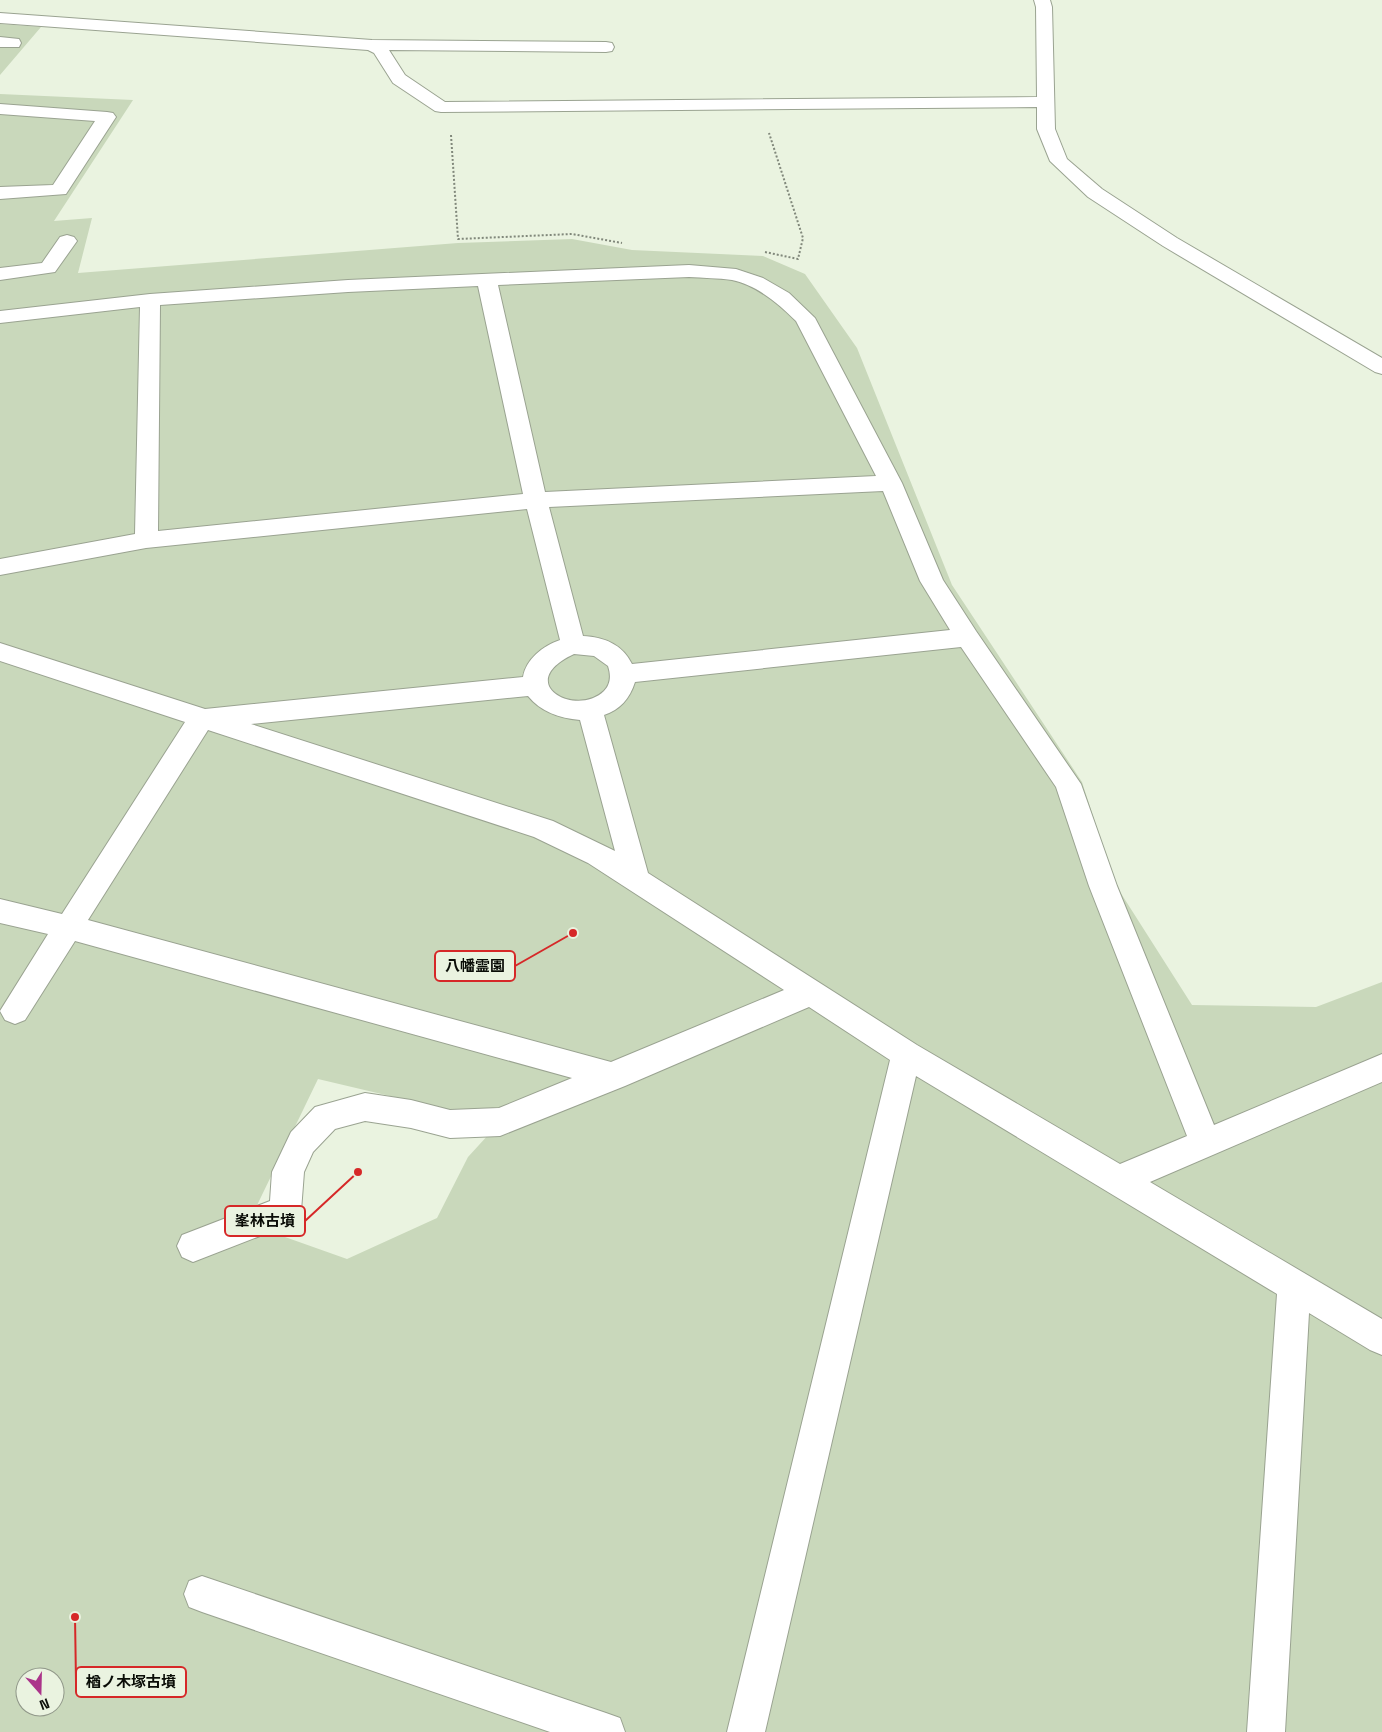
<svg xmlns="http://www.w3.org/2000/svg" width="1382" height="1732" font-family="'Space Grotesk','Noto Sans JP',sans-serif">
  <rect width="100%" height="100%" fill="#eaf3e0"/>
  <path fill="#c9d8bb" fill-rule="evenodd" d="M0 24 41 27 0 75Z
    M0 94 133 100 54 221 92 218 78 273 458 243 572 239 632 250 763 256 805 274 857 348 952 585 1082 782 1115 884 1192 1005 1316 1007 1382 982V1732H0ZM318 1079 500 1122 468 1157 437 1218 347 1259 248 1224ZM25 1677H55V1707H25Z"/>
  <g fill="none" stroke-linecap="round" stroke-linejoin="round">
    <g stroke="#9aa391" stroke-width="2">
      <path id="minor" d="M1034 0H1050L1052 7 1055 129 1067 159 1102 189 1177 238 1382 358V374L1375 372 1163 246 1088 197 1050 161 1037 129V107L441 112 435 111 393 83 374 53 368 50 0 23V13L372 40 606 42 612 43 614 47 612 51 606 52 389 50 405 75 445 102 1037 97 1036 7Z
        M0 37 19 39 21 43 19 47H0Z
        M0 104 107 112 113 113 116 117 66 194 0 199V187L53 185 95 121 0 114Z
        M67 235 74 237 77 241 55 272 0 280V268L42 263 60 237Z
        M689 265 736 269 763 278 789 293 815 318 902 483 943 580 976 631 1081 784 1117 886 1214 1125 1382 1054V1082L1150 1182 1382 1319V1355L1370 1350 1309 1313 1285 1732H1247L1277 1294 916 1076 765 1732H727L890 1060 809 1007 625 1086 500 1136 450 1138 411 1128 365 1121 335 1129 313 1152 304 1172 301 1211 296 1222 193 1262 182 1257 177 1246 182 1235 270 1201 272 1172 291 1132 315 1107 365 1093 411 1100 450 1110 499 1108 572 1078 75 941 25 1020 15 1024 5 1020 0 1011 48 934 0 923V899L62 914 185 722 0 661V643L205 709 523 677C526 659 543 646 560 640L527 509 146 548 0 575V559L135 534 140 307 0 323V311L150 294 348 280ZM689 277C703 278 718 278 732 280 757 285 779 304 796 321L876 476 545 492 498 285ZM478 286 523 494 158 531 160 305 348 292ZM883 491 920 581 950 630 632 664C622 644 604 637 583 636L549 507ZM961 647 1056 787 1089 886 1187 1136 1120 1164 917 1045 648 873 604 715C620 710 630 698 635 682ZM574 654 594 656 608 666C611 675 611 684 604 691 576 718 512 683 574 654ZM528 696C541 712 559 718 580 720L615 851 553 821 251 724ZM208 730 534 837 588 863 784 990 611 1062 88 920Z
        M202 1576 606 1713 620 1718 625 1732H550L202 1612 189 1607 184 1594 189 1581Z"/>
    </g>
    <path stroke="#81887b" stroke-width="2" stroke-dasharray="2 2" stroke-linecap="butt" d="M451 135 458 239 572 234 622 243
      M765 252 798 259 803 238 769 133"/>
    <use href="#minor" fill="#fff" fill-rule="evenodd"/>
  </g>
  <path fill="none" stroke="#d62828" stroke-width="2" d="M573 933L515 966M358 1172L305 1221M75 1617L76 1682"/>
  <g fill="#d62828" stroke="#eaf3e0" stroke-width="2">
    <circle cx="573" cy="933" r="5"/>
    <circle cx="358" cy="1172" r="5"/>
    <circle cx="75" cy="1617" r="5"/>
  </g>
  <g fill="#eaf3e0" stroke="#d62828" stroke-width="2">
    <rect x="435" y="951" width="80" height="30" rx="5"/>
    <rect x="225" y="1206" width="80" height="30" rx="5"/>
    <rect x="76" y="1667" width="110" height="30" rx="5"/>
  </g>
  <g font-size="15" text-anchor="middle" font-weight="bold" fill="#0a0d07">
    <text x="475" y="971">八幡霊園</text>
    <text x="265" y="1226">峯林古墳</text>
    <text x="131" y="1687">楢ノ木塚古墳</text>
  </g>
  <g transform="translate(40 1692) rotate(160)"><circle r="24" fill="#eaf3e0" stroke="#909789"/>
  <path d="M0-4L9 19L0 12L-9 19Z" fill="#ab348a"/>
  <text y="-8" font-size="14" font-weight="bold" text-anchor="middle" fill="#0a0d07">N</text>
  </g>
</svg>
